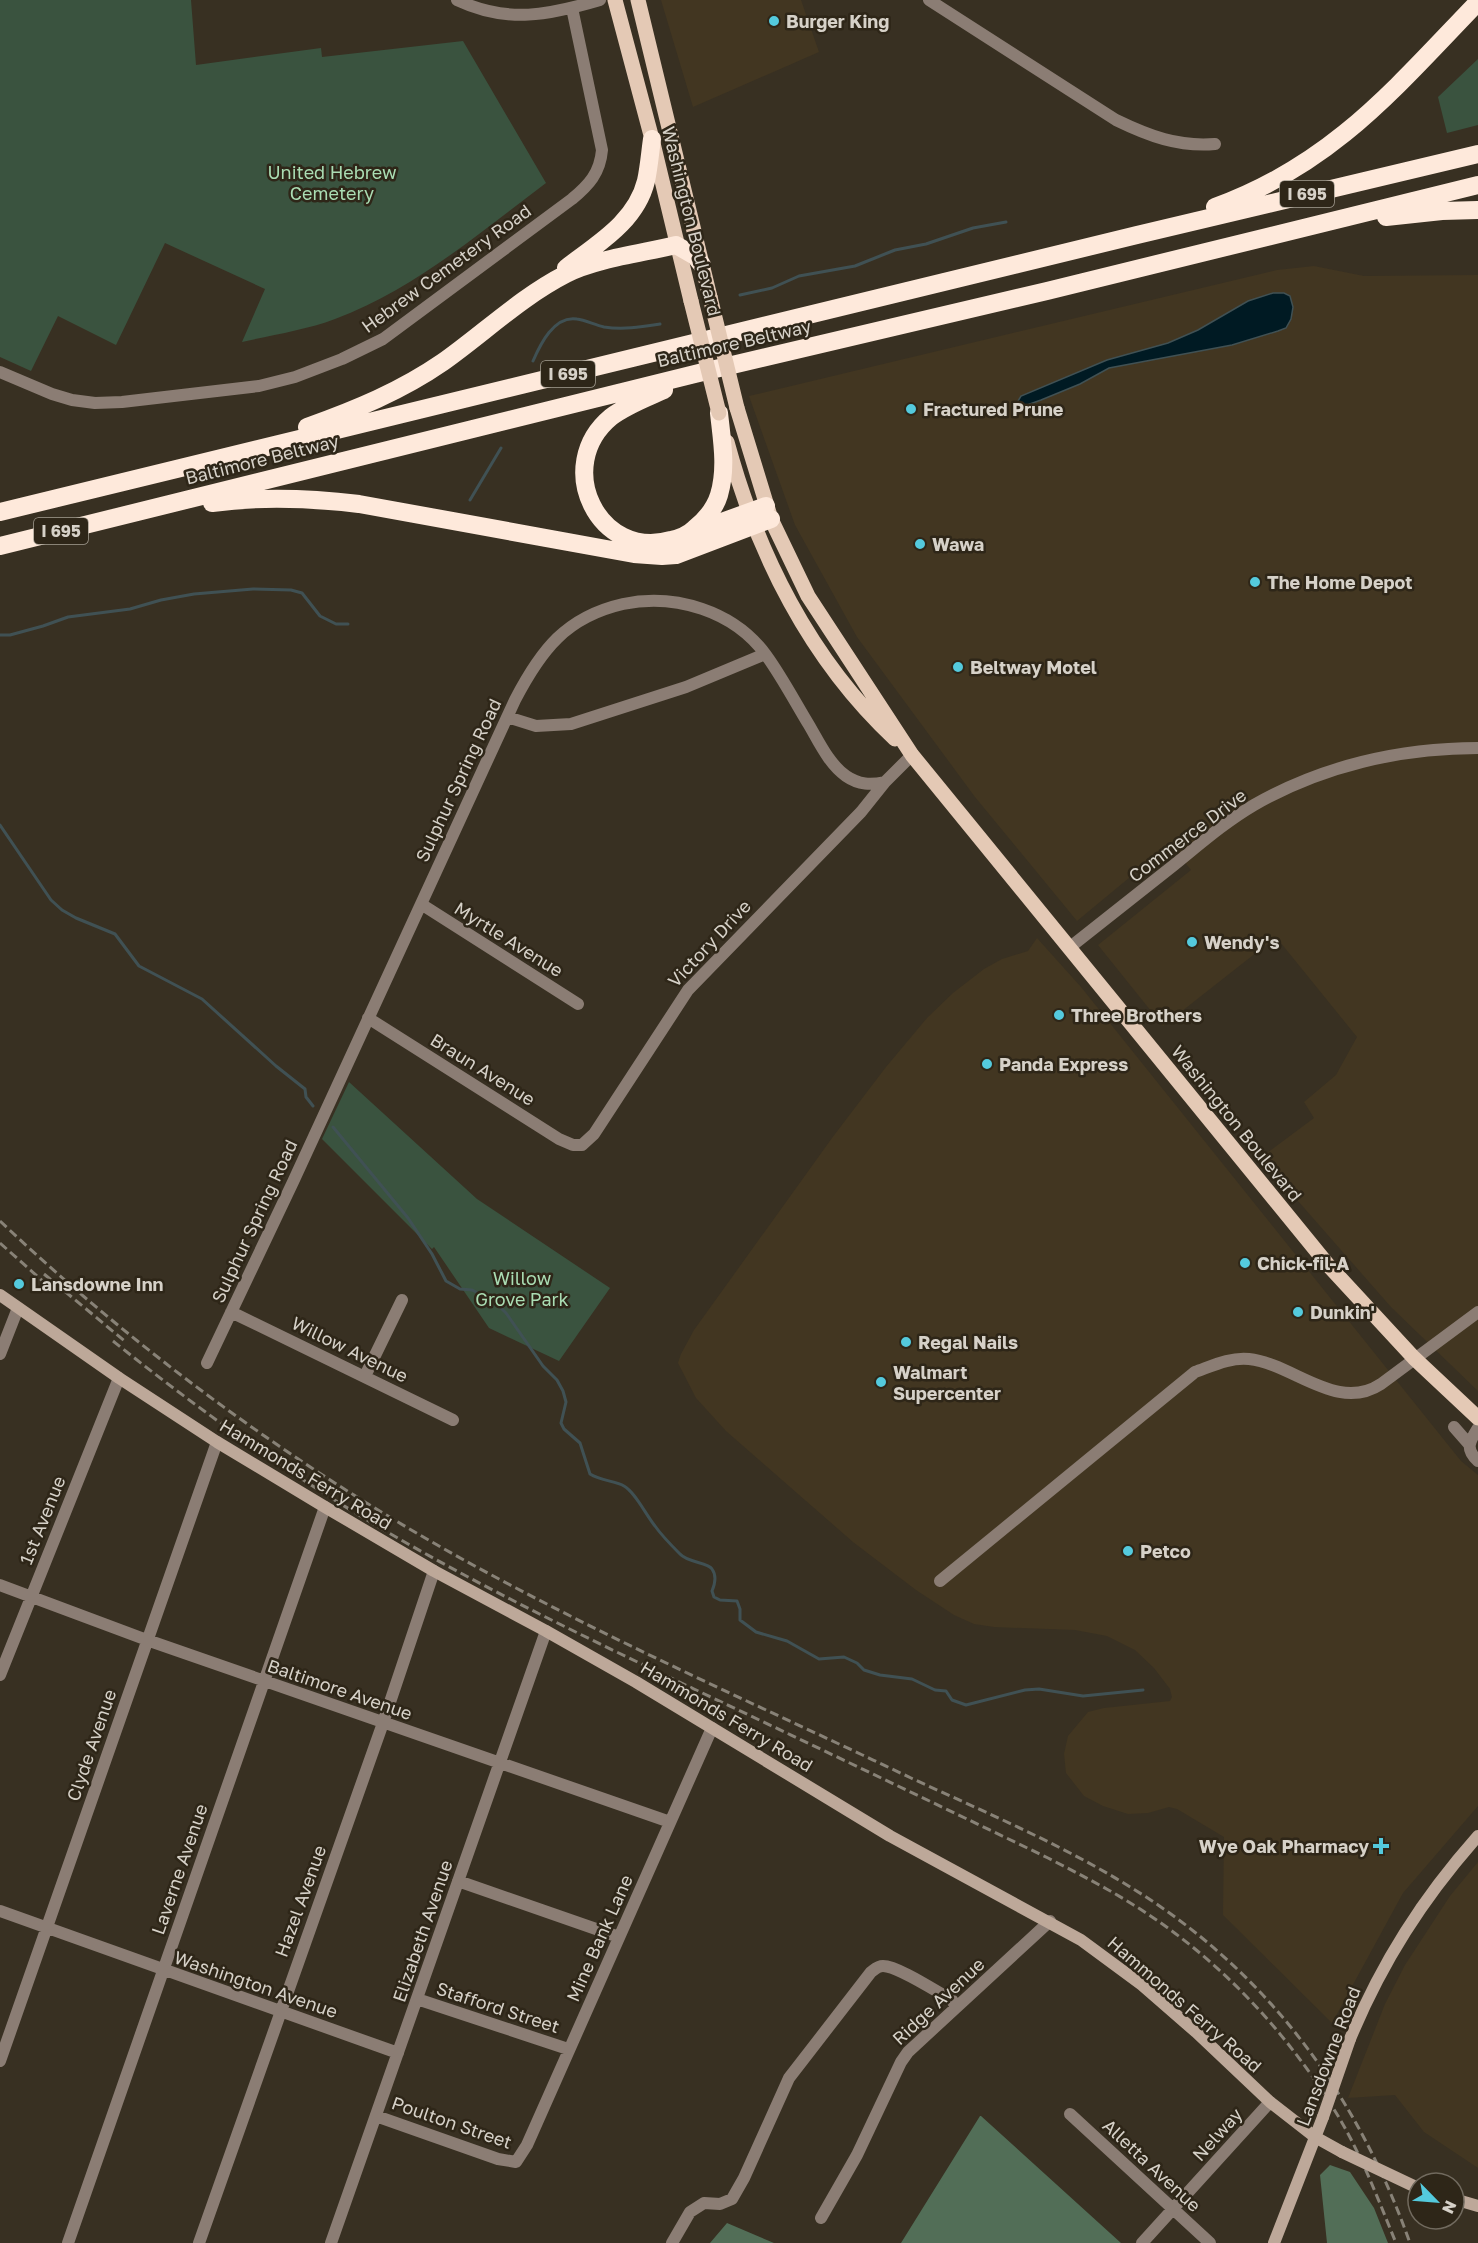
<svg xmlns="http://www.w3.org/2000/svg" width="1478" height="2243" font-family="'Golos Text',sans-serif">
  <rect width="100%" height="100%" fill="#383022"/>
  <path fill="#423621" d="M661 0H801L819 52 693 107Z
    M1314 266 1364 276 1478 275V1391L1391 1307 1298 1201 1263 1156 1314 1118 1304 1102 1336 1075 1357 1037 1276 937 1163 1026 1098 945 1191 870 1170 844 1077 921 975 797 857 637 795 525 749 396 1277 270Z
    M1037 938 1081 987 1461 1461 1478 1475V1806L1403 1893 1332 2023 1223 1915 1224 1837 1177 1809 1169 1807 1148 1813 1128 1814 1103 1806 1084 1796 1066 1773 1064 1754 1068 1736 1088 1712 1104 1708 1170 1701 1172 1697 1170 1689 1154 1668 1135 1650 1107 1636 1075 1630 994 1627 974 1624 954 1615 916 1590 853 1542 726 1431 696 1398 678 1363 681 1354 694 1330 832 1138 886 1067 927 1018 953 993 984 969 1002 959 1028 951Z
    M1478 1862V2168L1424 2132 1395 2095 1348 2098 1385 2004 1405 1965 1450 1896Z"/>
  <path fill="#3a533f" d="M0 0H191L196 65 321 48 322 57 463 41 546 183C479 233 415 289 335 319 306 330 272 335 242 342L265 289 165 243 116 345 58 316 31 371 0 357Z
    M1478 59V125L1447 133 1438 97Z
    M349 1082 477 1199 610 1288 559 1361 489 1328 434 1247 432 1249 322 1139Z"/>
  <path fill="#526e57" d="M980 2116H981L1121 2243H901Z
    M1330 2165 1350 2172 1374 2208 1388 2243H1327L1320 2175Z
    M727 2223 774 2243H710Z"/>
  <path fill="#001a23" stroke="#405154" stroke-width="1.5" d="M1273 293H1284L1290 296 1293 307 1291 319 1286 328 1278 331 1232 345 1109 368 1080 384 1041 400 1027 405H1020L1018 401 1021 396 1107 360 1168 343 1198 330 1248 301Z"/>
  <g fill="none" stroke-linecap="round" stroke-linejoin="round">
    <path stroke="#405154" stroke-width="3" d="M740 295 772 288 799 276 855 266 895 250 926 244 973 228 1006 222
      M533 361C540 345 554 315 577 319 585 320 595 325 604 327 623 330 641 327 660 324
      M470 500 501 448
      M0 635H10L43 626 68 617 130 609 161 600 194 594 253 589 291 590 302 593 320 616 336 624H348
      M0 825 51 900 62 910 76 918 115 934 139 966 202 999 276 1066 305 1089 306 1097 313 1106
      M333 1127 408 1218 432 1254 446 1281 460 1289 472 1290 494 1301 506 1313 543 1366 557 1380 563 1391 566 1402 561 1423 564 1429 580 1443 590 1474C601 1481 616 1481 624 1486 635 1492 646 1515 655 1526 662 1536 671 1545 680 1554 688 1563 708 1562 712 1569 717 1576 715 1584 712 1591L714 1597 720 1600 737 1601 740 1609V1620L756 1632 787 1641 819 1659 844 1657 857 1663 864 1670 880 1675 912 1679 935 1690 946 1691 952 1700 966 1705 1025 1690 1039 1689 1083 1696 1143 1690"/>
    <path stroke="#8b7d74" stroke-width="12" d="M457 0C508 24 549 15 600 0
      M929 0 1116 120C1149 136 1178 147 1215 144
      M0 372 52 394 72 400 95 403 122 402 259 386 295 377 342 359 383 339 572 199C589 185 600 173 602 150L572 8
      M507 717 536 726 571 724 686 687 765 654
      M421 904 578 1004
      M1069 948C1104 920 1139 893 1174 865 1200 844 1225 822 1254 805 1322 766 1400 748 1478 748
      M368 1018 559 1139 573 1145H582L594 1134 688 990 861 812 885 782 912 755
      M231 1312 453 1420
      M0 1354 18 1308
      M207 1363 293 1182 515 700C541 650 566 617 623 604 675 593 734 611 766 655 782 677 795 702 809 725 819 742 829 764 846 776 859 785 871 785 885 782
      M365 1376 402 1300
      M1454 1427 1468 1443
      M1478 1428C1469 1442 1465 1449 1478 1461
      M940 1581 1195 1372C1212 1366 1230 1357 1249 1359 1294 1364 1337 1413 1381 1384L1478 1312
      M0 1585 147 1640 670 1822
      M0 1675 119 1378
      M458 1881 619 1937
      M0 1911 398 2053
      M417 1999 568 2049
      M0 2061 217 1442
      M1070 2114 1210 2243
      M376 2116 498 2159 516 2162 527 2145 712 1728
      M821 2218 857 2155 901 2062 908 2052 1050 1921
      M68 2243 325 1507
      M199 2243 383 1723 434 1571
      M331 2243 546 1631
      M672 2243 690 2212 704 2203 720 2204 732 2199 744 2178 789 2078 871 1972C875 1969 878 1966 883 1966 898 1966 937 1992 952 2000L956 2007
      M1142 2243 1270 2102"/>
    <path stroke="#bda899" stroke-width="12" d="M0 1295 119 1378 217 1442 325 1507 434 1571 546 1631 636 1682 890 1836 1081 1940 1142 1985 1196 2032 1270 2102 1315 2137 1342 2152
      M1350 2039C1382 1962 1423 1898 1478 1836
      M1454 2199 1478 2206
      M1274 2243 1323 2117"/>
    <path stroke="#e4c9b5" stroke-width="15" d="M615 0 652 139 691 301
      M638 0 710 297
      M737 408 771 519 808 596 912 755 1328 1265 1414 1358 1478 1418
      M727 442C757 553 810 660 895 739"/>
    <path stroke="#fee9db" stroke-width="18" d="M1215 207C1333 164 1394 89 1478 2
      M1386 217 1442 211 1478 210
      M566 268C597 244 636 222 646 181 649 167 650 153 652 139
      M664 390C646 398 627 405 611 417 552 466 599 561 671 540 680 538 688 535 695 528 705 520 715 508 719 495 727 468 722 441 719 413
      M307 427C355 410 401 391 443 362 484 333 521 297 566 274 595 259 643 253 676 245L695 256 702 265
      M212 503C262 496 309 498 359 504L634 554 662 556 676 555 771 519
      M0 512 1137 235 1478 154
      M694 532 766 506
      M0 546 711 370 1047 291 1478 185"/>
    <path stroke="#888277" stroke-width="3" stroke-dasharray="9 4.5" stroke-linecap="butt" d="M0 1221C154 1367 328 1490 516 1588 645 1656 779 1715 911 1778 989 1814 1070 1848 1143 1895 1272 1978 1359 2099 1410 2243
      M0 1243 47 1285
      M44 1274 127 1343
      M113 1341C203 1413 297 1480 396 1537 493 1593 593 1641 694 1689 812 1745 930 1801 1048 1858 1077 1873 1105 1887 1132 1904 1215 1955 1284 2028 1335 2111 1360 2151 1378 2199 1396 2243"/>
    <path stroke="#bda899" stroke-width="12" d="M1323 2117 1350 2039
      M1342 2152 1418 2188"/>
    <path stroke="#e4c9b5" stroke-width="15" d="M710 297 737 408
      M691 301 719 413"/>
  </g>
  <g fill="#54cadd" stroke="#2e2618" stroke-width="2">
    <circle cx="774" cy="21" r="6"/>
    <circle cx="911" cy="409" r="6"/>
    <circle cx="920" cy="544" r="6"/>
    <circle cx="1255" cy="582" r="6"/>
    <circle cx="958" cy="667" r="6"/>
    <circle cx="1192" cy="942" r="6"/>
    <circle cx="1059" cy="1015" r="6"/>
    <circle cx="987" cy="1064" r="6"/>
    <circle cx="1245" cy="1263" r="6"/>
    <circle cx="19" cy="1284" r="6"/>
    <circle cx="1298" cy="1312" r="6"/>
    <circle cx="906" cy="1342" r="6"/>
    <circle cx="881" cy="1382" r="6"/>
    <circle cx="1128" cy="1551" r="6"/>
    <path d="M1378 1837h6v6h6v6h-6v6h-6v-6h-6v-6h6z"/>
  </g>
  <g text-anchor="middle" dominant-baseline="central" stroke-width="5" stroke-linejoin="round" paint-order="stroke">
    <g fill="#2e2618" stroke="#a49e93" stroke-width="1.5">
      <rect x="1280" y="181" width="54" height="26" rx="4.5"/>
      <rect x="541" y="361" width="54" height="26" rx="4.5"/>
      <rect x="34" y="518" width="54" height="26" rx="4.5"/>
    </g>
    <g font-size="16" font-weight="bold" fill="#d6d1c8">
      <text x="1307" y="194">I 695</text>
      <text x="568" y="374">I 695</text>
      <text x="61" y="531">I 695</text>
    </g>
    <g font-size="18" font-weight="bold" fill="#d6d1c8" stroke="#2e2618" text-anchor="start">
      <text x="786" y="21">Burger King</text>
      <text x="923" y="409">Fractured Prune</text>
      <text x="932" y="544">Wawa</text>
      <text x="1267" y="582">The Home Depot</text>
      <text x="970" y="667">Beltway Motel</text>
      <text x="1204" y="942">Wendy's</text>
      <text x="1071" y="1015">Three Brothers</text>
      <text x="999" y="1064">Panda Express</text>
      <text x="1257" y="1263">Chick-fil-A</text>
      <text x="31" y="1284">Lansdowne Inn</text>
      <text x="1310" y="1312">Dunkin'</text>
      <text x="918" y="1342">Regal Nails</text>
      <text x="893" y="1372">Walmart<tspan x="893" dy="21">Supercenter</tspan></text>
      <text x="1140" y="1551">Petco</text>
      <text x="1369" y="1846" text-anchor="end">Wye Oak Pharmacy</text>
    </g>
    <g font-size="18" fill="#aaddb3" stroke="#2e2618">
      <text x="332" y="172">United Hebrew<tspan x="332" dy="21">Cemetery</tspan></text>
      <text x="522" y="1278">Willow<tspan x="522" dy="21">Grove Park</tspan></text>
    </g>
    <g font-size="18" fill="#d6d1c8" stroke="#2e2618">
      <text transform="translate(692 221) rotate(76)">Washington Boulevard</text>
      <text transform="translate(446 268) rotate(-36)">Hebrew Cemetery Road</text>
      <text transform="translate(734 343) rotate(-13)">Baltimore Beltway</text>
      <text transform="translate(262 459) rotate(-14)">Baltimore Beltway</text>
      <text transform="translate(458 780) rotate(-65)">Sulphur Spring Road</text>
      <text transform="translate(1187 835) rotate(-37)">Commerce Drive</text>
      <text transform="translate(509 939) rotate(32)">Myrtle Avenue</text>
      <text transform="translate(709 943) rotate(-47)">Victory Drive</text>
      <text transform="translate(483 1069) rotate(32)">Braun Avenue</text>
      <text transform="translate(1237 1123) rotate(51)">Washington Boulevard</text>
      <text transform="translate(254 1221) rotate(-65)">Sulphur Spring Road</text>
      <text transform="translate(350 1349) rotate(26)">Willow Avenue</text>
      <text transform="translate(306 1474) rotate(31)">Hammonds Ferry Road</text>
      <text transform="translate(42 1520) rotate(-68)">1st Avenue</text>
      <text transform="translate(340 1689) rotate(19)">Baltimore Avenue</text>
      <text transform="translate(727 1716) rotate(31)">Hammonds Ferry Road</text>
      <text transform="translate(91 1745) rotate(-71)">Clyde Avenue</text>
      <text transform="translate(179 1869) rotate(-71)">Laverne Avenue</text>
      <text transform="translate(300 1901) rotate(-70)">Hazel Avenue</text>
      <text transform="translate(422 1931) rotate(-71)">Elizabeth Avenue</text>
      <text transform="translate(599 1938) rotate(-66)">Mine Bank Lane</text>
      <text transform="translate(256 1984) rotate(19)">Washington Avenue</text>
      <text transform="translate(938 2001) rotate(-43)">Ridge Avenue</text>
      <text transform="translate(1185 2004) rotate(41)">Hammonds Ferry Road</text>
      <text transform="translate(498 2007) rotate(18)">Stafford Street</text>
      <text transform="translate(1328 2056) rotate(-69)">Lansdowne Road</text>
      <text transform="translate(452 2122) rotate(19)">Poulton Street</text>
      <text transform="translate(1217 2134) rotate(-48)">Nelway</text>
      <text transform="translate(1152 2165) rotate(43)">Alletta Avenue</text>
    </g>
  </g>
  <g transform="translate(1436 2201) rotate(115)"><circle r="28" fill="#2e2618" stroke="#716a5e" stroke-width="1.5"/>
  <path d="M0-4.5L10 22L0 15L-10 22Z" fill="#54cadd"/>
  <text y="-9" font-size="16" font-weight="bold" text-anchor="middle" fill="#d6d1c8">N</text>
  </g>
</svg>
